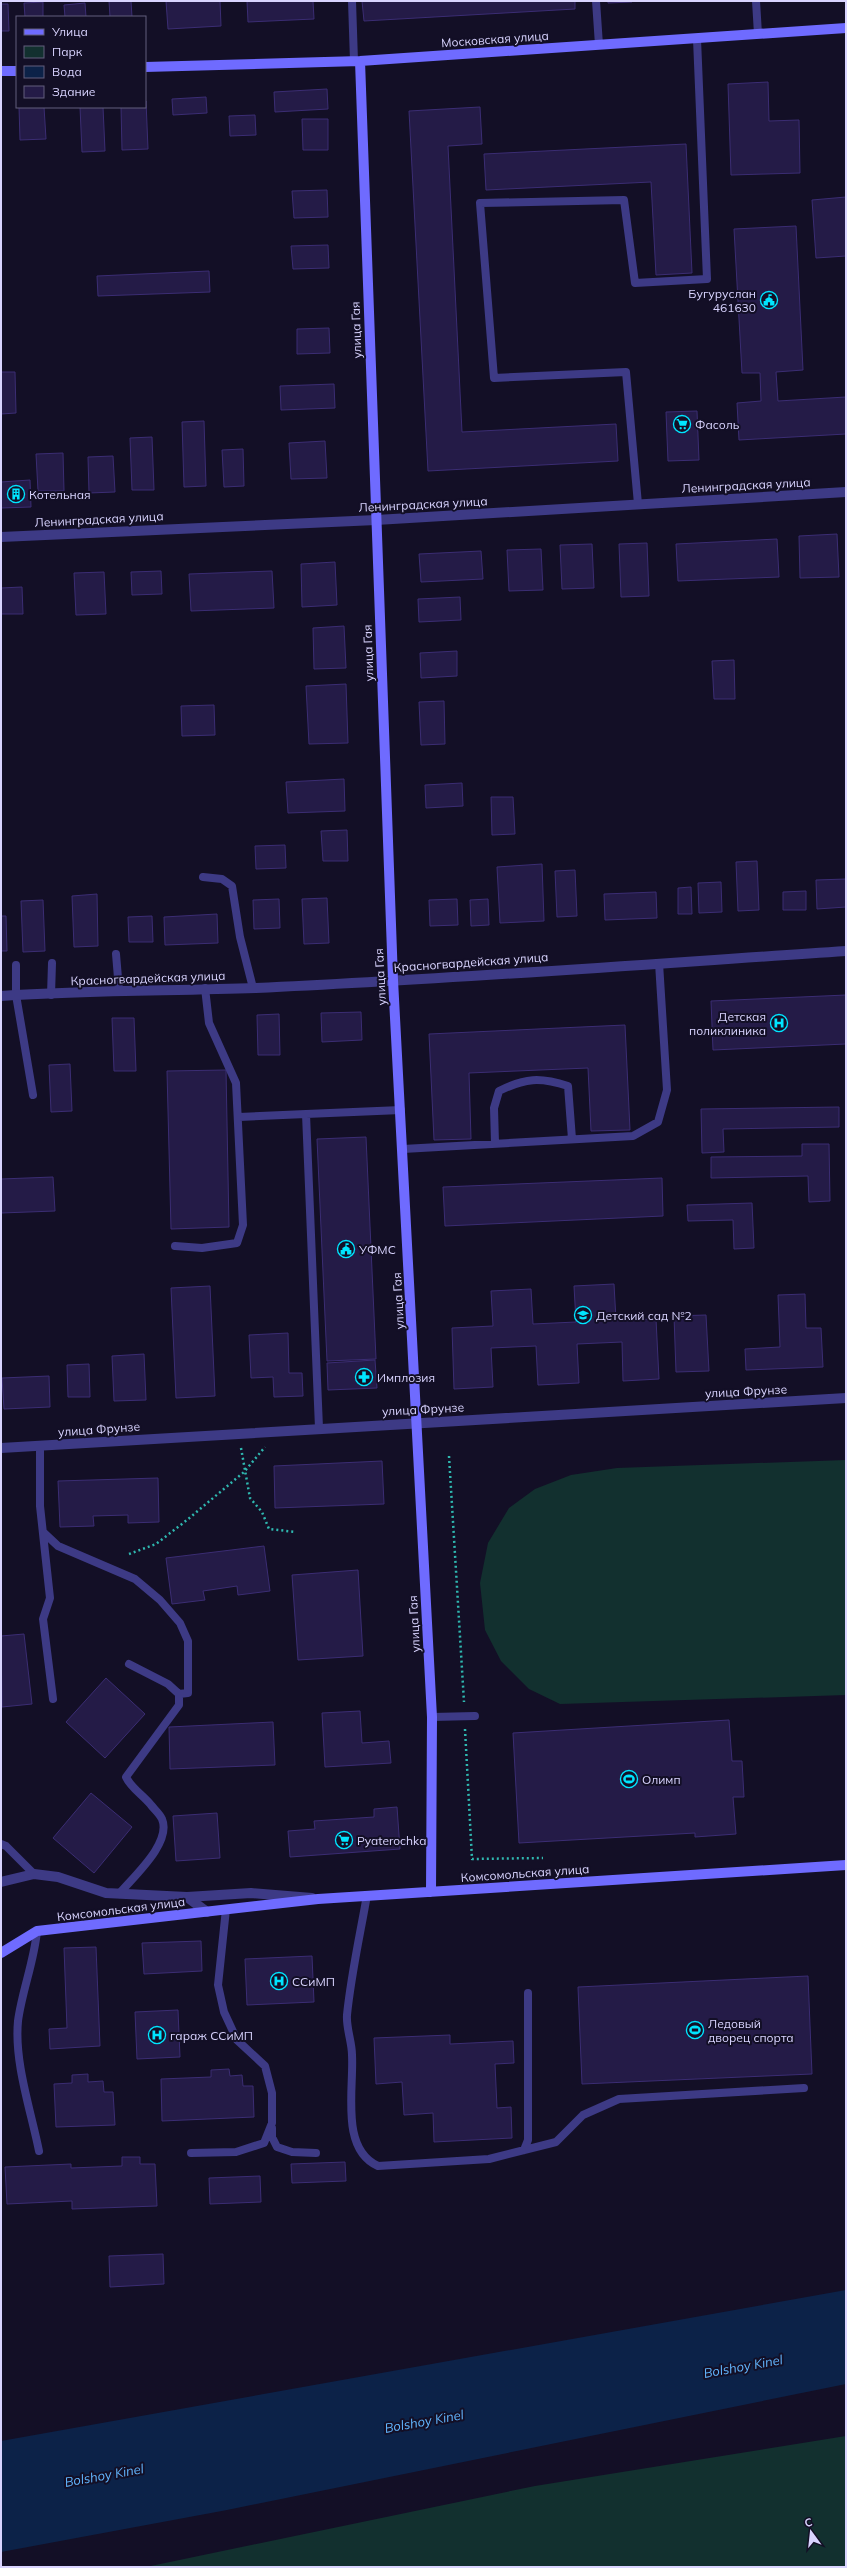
<svg xmlns="http://www.w3.org/2000/svg" width="847" height="2568" font-family="Mulish,sans-serif">
  <rect width="100%" height="100%" fill="#130f26"/>
  <path fill="#12302f" d="M846 1460V1695L560 1704 529 1689 501 1661 485 1630 480 1583 488 1543 509 1508 535 1489 571 1475 617 1468Z
    M846 2436V2567H146L535 2486Z"/>
  <path fill="#0c2248" d="M846 2290V2384L227 2510 1 2552V2441Z"/>
  <path fill="#241b47" stroke="#3b2d73" d="M109 1H131L132 17H110Z
    M166 1H220L221 26 168 29Z
    M247 1H313L314 19 248 22Z
    M362 1H575V9L364 21Z
    M608 1H632V2L608 3Z
    M43 2V17H25L24 3Z
    M85 3 86 17H65L64 5Z
    M1 4H8L9 31H1Z
    M768 82 769 121 799 120 800 173 731 175 728 84Z
    M327 89 328 109 275 112 274 92Z
    M206 97 207 113 173 115 172 99Z
    M146 101 148 149 122 150 121 107H145Z
    M19 107H44L46 139 20 140Z
    M80 107H103L105 151 82 152Z
    M480 107 482 144 448 146 462 432 616 424 618 461 428 471 409 111Z
    M255 115 256 135 230 136 229 116Z
    M302 119H328V150H303Z
    M686 144 692 273 656 275 651 182 486 190 484 154Z
    M327 190 328 217 294 218 292 191Z
    M846 197V256L816 258 812 200Z
    M796 226 803 370 776 372 778 401 846 397V434L739 440 737 403 761 401 760 373H742L734 229Z
    M328 245 329 268 293 269 291 246Z
    M209 271 210 292 98 296 97 276Z
    M329 328 330 353 297 354V329Z
    M1 372H15L16 413 1 414Z
    M334 384 335 408 281 410 280 386Z
    M697 411 699 460 668 461 666 412Z
    M204 421 206 486 184 487 182 422Z
    M152 437 154 490H132L130 438Z
    M325 441 327 478 291 479 289 443Z
    M243 449 244 486 224 487 222 450Z
    M63 453 64 491H38L36 454Z
    M113 456 115 492 89 493 88 457Z
    M30 480 31 507 1 508V482Z
    M837 534 839 577 800 578 799 536Z
    M777 539 779 577 678 581 676 544Z
    M647 543 649 596 621 597 619 544Z
    M592 544 594 588 562 589 560 545Z
    M541 549 543 590 509 591 507 550Z
    M481 551 483 579 421 582 419 554Z
    M335 562 337 605 302 607 301 564Z
    M161 571 162 594 132 595 131 572Z
    M272 571 274 608 191 611 189 574Z
    M104 572 106 614 76 615 74 573Z
    M22 587 23 614H1V588Z
    M460 597 461 620 419 622 418 599Z
    M344 626 346 668 314 669 313 628Z
    M457 651V676L421 678 420 653Z
    M734 660 735 699H714L712 661Z
    M346 684 348 743 309 744 306 686Z
    M444 701 445 744 421 745 419 702Z
    M214 705 215 735 182 736 181 706Z
    M344 779 345 811 288 813 286 782Z
    M462 783 463 806 426 808 425 785Z
    M491 797H513L515 834 492 835Z
    M347 830 348 861H323L321 831Z
    M285 845 286 868 256 869 255 846Z
    M757 861 759 910 738 911 736 862Z
    M542 864 544 921 500 923 497 867Z
    M575 870 577 916 557 917 555 871Z
    M846 879V907L817 909 816 880Z
    M721 882 722 912 699 913 698 883Z
    M691 887 692 914H678V888Z
    M806 891V910H783V892Z
    M656 892 657 918 605 920 604 894Z
    M97 894 98 946 74 947 72 896Z
    M327 898 329 943 304 944 302 899Z
    M279 899 280 928 254 929 253 900Z
    M457 899 458 925 430 926 429 900Z
    M488 899 489 925 471 926 470 900Z
    M43 900 45 951 23 952 21 901Z
    M217 914 218 943 165 945 164 917Z
    M1 916H6L7 951H1Z
    M152 916 153 942H129L128 917Z
    M846 995V1044L713 1050 711 1001Z
    M361 1012 362 1040 322 1042 321 1013Z
    M279 1014 280 1055H258L257 1015Z
    M112 1018H134L136 1071H114Z
    M625 1025 630 1130 591 1131 588 1068 469 1073 471 1139 434 1140 429 1034Z
    M70 1064 72 1111 51 1112 49 1065Z
    M226 1070 229 1227 171 1229 167 1071Z
    M839 1107V1127L723 1129 724 1152 702 1153 701 1109Z
    M366 1137 376 1359 327 1361 317 1139Z
    M802 1144H829L830 1201 809 1202 808 1176 711 1178V1157L802 1156Z
    M53 1177 55 1211 1 1213V1179Z
    M662 1178 663 1216 445 1226 443 1187Z
    M752 1203 754 1248 734 1249 733 1220 688 1221 687 1205Z
    M614 1284 616 1320 656 1319 659 1379 623 1381 622 1342 577 1344 579 1383 538 1385 536 1346 491 1348 493 1387 454 1389 452 1328 493 1326 491 1291 531 1289 533 1324 576 1322 574 1286Z
    M210 1286 215 1396 176 1398 171 1288Z
    M805 1294 806 1328H821L823 1367 746 1370 745 1349 780 1347 778 1295Z
    M706 1315 709 1371 676 1372 674 1316Z
    M288 1333 289 1373H302L303 1396 274 1397 273 1377 251 1378 249 1335Z
    M144 1354 146 1400 114 1401 112 1356Z
    M375 1360 377 1388 328 1390 327 1363Z
    M89 1364 90 1397H68L67 1365Z
    M49 1376 50 1407 4 1409 2 1378Z
    M382 1461 384 1504 275 1508 274 1466Z
    M158 1478 159 1522 128 1523V1515L93 1516 94 1526 60 1527 58 1481Z
    M264 1546 270 1591 238 1595 237 1586 203 1591 205 1600 172 1604 166 1558Z
    M358 1570 363 1656 298 1660 292 1575Z
    M24 1634 32 1704 2 1707 1 1636Z
    M106 1678 145 1714 105 1758 66 1722Z
    M360 1711 362 1743 389 1741 391 1763 325 1767 322 1713Z
    M729 1720 732 1761H742L744 1797H733L736 1834 695 1837V1833L519 1843 513 1733Z
    M273 1722 275 1765 170 1769 169 1727Z
    M91 1793 132 1827 94 1873 53 1838Z
    M397 1807 400 1849 290 1857 288 1831 315 1829 314 1821 374 1817V1809Z
    M217 1813 220 1858 176 1861 173 1816Z
    M201 1941 202 1971 144 1974 142 1943Z
    M96 1947 100 2046 50 2049 49 2029 67 2028 64 1948Z
    M312 1956 314 2002 247 2005 245 1959Z
    M808 1976 812 2074 582 2084 578 1987Z
    M178 2010 180 2057 137 2059 135 2012Z
    M450 2035V2044L513 2041 514 2063 495 2064 497 2108 511 2107 512 2138 434 2142 433 2113 404 2115 402 2082 376 2084 374 2038Z
    M229 2069 230 2076 242 2075 243 2086H253L254 2117 162 2121 161 2079 211 2077V2070Z
    M88 2074V2082L103 2081 104 2092H113L115 2125 56 2127 54 2084 72 2083V2075Z
    M122 2157H140V2164H155L157 2206 72 2209V2201L7 2204 5 2167 71 2164V2168L122 2166Z
    M345 2162 346 2181 292 2183 291 2164Z
    M260 2176 261 2202 210 2204 209 2178Z
    M163 2254 164 2284 110 2287 109 2256Z"/>
  <g fill="none" stroke-linecap="round" stroke-linejoin="round">
    <path stroke="#2fb8b0" stroke-width="2.5" stroke-dasharray="2 3" stroke-linecap="butt" d="M241 1448 250 1498 262 1512 269 1529 296 1532
      M449 1456 464 1702
      M129 1554 156 1544 187 1520 244 1472 265 1447
      M465 1729 472 1859 543 1858"/>
    <path stroke="#3d3a85" stroke-width="8" d="M352 1 354 61
      M596 1 599 45
      M756 1 758 34
      M638 504 626 372 494 378 480 203 624 200 635 283 707 279 697 39
      M203 877 222 879 232 886 240 937 253 988
      M116 954 119 990
      M16 965V995L33 1095
      M51 995 52 963
      M239 1117 306 1114
      M495 1143 494 1108 499 1091C525 1078 540 1077 568 1086L572 1139
      M403 1149 633 1136 658 1122 667 1090 659 963
      M175 1246 202 1248 237 1243 243 1225 236 1083 209 1023 205 988
      M319 1428 306 1114 401 1110
      M40 1445V1506L50 1598 43 1619 53 1699
      M43 1532 58 1546 135 1579 160 1600 180 1623 188 1641V1693L179 1694
      M432 1717 475 1716
      M1 1844 6 1846 34 1874
      M119 1894C133 1877 172 1843 162 1819 160 1814 154 1809 151 1805 143 1795 131 1788 126 1777L179 1705V1694L168 1684 129 1664
      M367 1895C360 1935 351 1975 347 2015 346 2028 352 2042 352 2055 354 2089 340 2149 378 2166L489 2159 556 2142 583 2115 619 2099 804 2088
      M37 1931C34 1962 22 1991 18 2021 14 2062 31 2111 39 2151
      M272 2128V2137L277 2147 292 2152 316 2153
      M524 2150 528 2140V1993
      M191 2153 236 2152 264 2143 272 2123V2093L265 2066 237 2040 224 2012 218 1985 226 1909"/>
    <path stroke="#3d3a85" stroke-width="10" d="M1 537 376 520 846 492
      M1 996C86 990 171 991 256 988 453 979 649 964 846 951
      M1 1448 846 1398
      M1 1882 34 1874 58 1877 106 1893 187 1897 207 1912
      M187 1897 251 1893 312 1898"/>
    <path stroke="#6f6bff" stroke-width="10" d="M360 61 393 980 432 1717 431 1892
      M145 67 360 61 846 28
      M1 71H17
      M1 1953 37 1931 318 1899 846 1865"/>
  </g>
  <defs>
    <g id="civic-ring" transform="scale(0.9)"><circle r="9.5" fill="#130f26" stroke="#00e5ff" stroke-width="1.5"/><path d="M-.6-6.5H3V-4.5H.6V-3L4-1V1h2V6H-6V1h2V-1L-.6-3ZM-1.2 2.5V6h2.4V2.5Z" fill="#00e5ff"/></g>
    <g id="supermarket-ring" transform="scale(0.9)"><circle r="9.5" fill="#130f26" stroke="#00e5ff" stroke-width="1.5"/><path d="M-6-5.5h2.5l.6 2H6L4.5 2H-2.5L-4.4-4H-6ZM-1.5 3.2a1.3 1.3 0 1 0 .1 0ZM3 3.2a1.3 1.3 0 1 0 .1 0Z" fill="#00e5ff"/></g>
    <g id="building-ring" transform="scale(0.9)"><circle r="9.5" fill="#130f26" stroke="#00e5ff" stroke-width="1.5"/><path d="M-4-6H4V6H1V3H-1V6H-4ZM-2.5-4.3h1.7v1.8h-1.7ZM.8-4.3h1.7v1.8H.8ZM-2.5-1h1.7V.8h-1.7ZM.8-1h1.7V.8H.8Z" fill="#00e5ff"/></g>
    <g id="hospital-ring" transform="scale(0.9)"><circle r="9.5" fill="#130f26" stroke="#00e5ff" stroke-width="1.5"/><path d="M-5-5h3v3.5h4V-5h3V5h-3V1.5h-4V5h-3Z" fill="#00e5ff"/></g>
    <g id="school-ring" transform="scale(0.9)"><circle r="9.5" fill="#130f26" stroke="#00e5ff" stroke-width="1.5"/><path d="M0-5L7-2L0 1L-7-2ZM-4 1L0 2.5L4 1V4Q0 6-4 4Z" fill="#00e5ff"/></g>
    <g id="pharmacy-ring" transform="scale(0.9)"><circle r="9.5" fill="#130f26" stroke="#00e5ff" stroke-width="1.5"/><path d="M-2-6h4v4h4v4h-4v4h-4v-4h-4v-4h4Z" fill="#00e5ff"/></g>
    <g id="stadium-ring" transform="scale(0.9)"><circle r="9.5" fill="#130f26" stroke="#00e5ff" stroke-width="1.5"/><path d="M0-5a6.5 5 0 1 0 0 10a6.5 5 0 1 0 0-10ZM-3.5-1.8h7v3.6h-7Z" fill="#00e5ff"/></g>
  </defs>
  <g fill-rule="evenodd">
    <use href="#civic-ring" x="769" y="300"/>
    <use href="#supermarket-ring" x="682" y="424"/>
    <use href="#building-ring" x="16" y="494"/>
    <use href="#hospital-ring" x="779" y="1023"/>
    <use href="#civic-ring" x="346" y="1249"/>
    <use href="#school-ring" x="583" y="1315"/>
    <use href="#pharmacy-ring" x="364" y="1377"/>
    <use href="#stadium-ring" x="629" y="1779"/>
    <use href="#supermarket-ring" x="344" y="1840"/>
    <use href="#hospital-ring" x="279" y="1981"/>
    <use href="#stadium-ring" x="695" y="2030"/>
    <use href="#hospital-ring" x="157" y="2035"/>
  </g>
  <g text-anchor="middle" dominant-baseline="central" stroke-width="4" stroke-linejoin="round" paint-order="stroke">
    <g font-size="12" fill="#d9d4ff" stroke="#130f26">
      <text transform="translate(495 39) rotate(-4)">Московская улица</text>
      <text transform="translate(356 330) rotate(-92)">улица Гая</text>
      <text transform="translate(746 485) rotate(-3)">Ленинградская улица</text>
      <text transform="translate(423 504) rotate(-3)">Ленинградская улица</text>
      <text transform="translate(99 519) rotate(-3)">Ленинградская улица</text>
      <text transform="translate(368 653) rotate(-92)">улица Гая</text>
      <text transform="translate(471 962) rotate(-4)">Красногвардейская улица</text>
      <text transform="translate(380 977) rotate(-93)">улица Гая</text>
      <text transform="translate(148 978) rotate(-2)">Красногвардейская улица</text>
      <text transform="translate(398 1301) rotate(-93)">улица Гая</text>
      <text transform="translate(746 1391) rotate(-3)">улица Фрунзе</text>
      <text transform="translate(423 1409) rotate(-3)">улица Фрунзе</text>
      <text transform="translate(99 1429) rotate(-4)">улица Фрунзе</text>
      <text transform="translate(414 1624) rotate(-93)">улица Гая</text>
      <text transform="translate(525 1873) rotate(-4)">Комсомольская улица</text>
      <text transform="translate(121 1909) rotate(-7)">Комсомольская улица</text>
    </g>
    <g font-size="12" fill="#d9d4ff" stroke="#130f26" text-anchor="start">
      <text x="756" y="293" text-anchor="end">Бугуруслан<tspan x="756" dy="14">461630</tspan></text>
      <text x="695" y="424">Фасоль</text>
      <text x="29" y="494">Котельная</text>
      <text x="766" y="1016" text-anchor="end">Детская<tspan x="766" dy="14">поликлиника</tspan></text>
      <text x="359" y="1249">УФМС</text>
      <text x="596" y="1315">Детский сад №2</text>
      <text x="377" y="1377">Имплозия</text>
      <text x="642" y="1779">Олимп</text>
      <text x="357" y="1840">Pyaterochka</text>
      <text x="292" y="1981">ССиМП</text>
      <text x="708" y="2023">Ледовый<tspan x="708" dy="14">дворец спорта</tspan></text>
      <text x="170" y="2035">гараж ССиМП</text>
    </g>
    <g font-size="13" font-style="italic" fill="#62b6ff" stroke="#130f26">
      <text transform="translate(743 2366) rotate(-10)">Bolshoy Kinel</text>
      <text transform="translate(424 2421) rotate(-10)">Bolshoy Kinel</text>
      <text transform="translate(104 2475) rotate(-10)">Bolshoy Kinel</text>
    </g>
  </g>
  <rect width="847" height="2568" fill="none" stroke="#d9d4ff" stroke-width="4"/>
  <rect x="16" y="16" width="130" height="92" fill="#130f26" stroke="#625e7d"/>
  <rect x="24" y="29" width="20" height="6" fill="#6f6bff" stroke="#625e7d"/>
  <text x="52" y="36" font-size="12" fill="#d9d4ff">Улица</text>
  <rect x="24" y="46" width="20" height="12" fill="#12302f" stroke="#625e7d"/>
  <text x="52" y="56" font-size="12" fill="#d9d4ff">Парк</text>
  <rect x="24" y="66" width="20" height="12" fill="#0c2248" stroke="#625e7d"/>
  <text x="52" y="76" font-size="12" fill="#d9d4ff">Вода</text>
  <rect x="24" y="86" width="20" height="12" fill="#241b47" stroke="#625e7d"/>
  <text x="52" y="96" font-size="12" fill="#d9d4ff">Здание</text>
  <g transform="translate(811 2532) rotate(345)" stroke="#130f26" stroke-width="3" paint-order="stroke">
  <path d="M0-3L7 15L0 10L-7 15Z" fill="#d9d4ff"/>
  <text y="-6" font-size="11" font-weight="bold" text-anchor="middle" fill="#d9d4ff">С</text>
  </g>
</svg>
